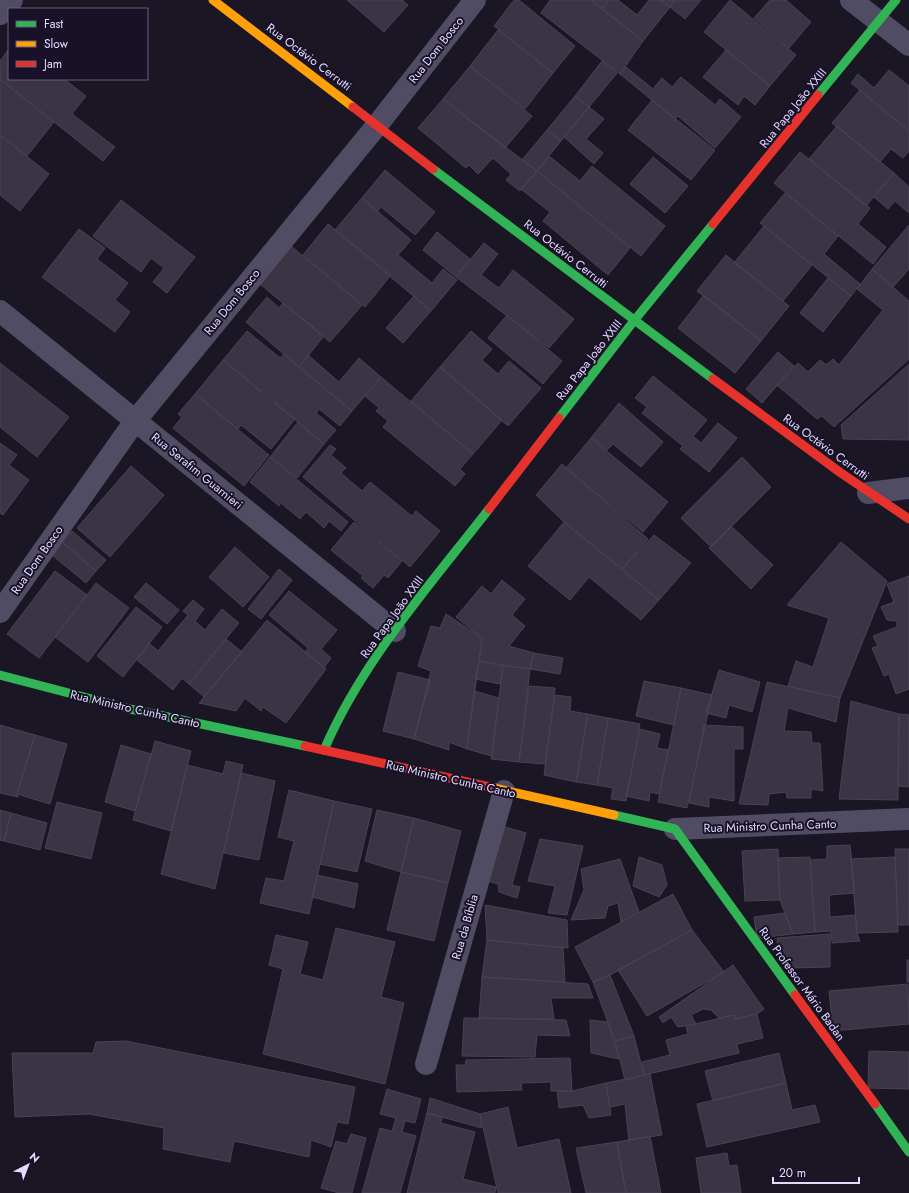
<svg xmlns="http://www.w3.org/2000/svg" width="909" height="1193" font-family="Jost,sans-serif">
  <rect width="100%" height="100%" fill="#1a1623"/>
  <path fill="#3a3444" stroke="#484256" d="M347 0H402L408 5 384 32Z
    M514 0H519L575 46 553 73 494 26Z
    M550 0H592L643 41 620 74 541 13Z
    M592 0H609L602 9Z
    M609 0H618L637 15 649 0H661L670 7 643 41 602 9Z
    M661 0H675L670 7Z
    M675 0H701L685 19 670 7Z
    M730 0 796 55 770 86 704 32Z
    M770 0H786L811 22 789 48 754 18Z
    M498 30 553 73 525 109 470 66Z
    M9 49V79H64L86 96 72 114 115 147 103 161 0 79V61Z
    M726 50 770 86 755 105 744 96 738 105 703 77Z
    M602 61 617 73 589 107 575 96Z
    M470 66 532 116 505 148 443 99Z
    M626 67 653 89 662 78 672 87 681 77 715 105 720 99 741 117 715 148 678 116 675 119 620 74Z
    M889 70 909 86V131L851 83 858 74 874 88Z
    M0 79 54 122 27 156 0 135Z
    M860 90 909 131V151L903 158 891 149 880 162 832 123Z
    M575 96 589 107 561 141 547 130Z
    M443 99 537 171 520 191 506 180 511 174 493 158 478 174 469 165 466 168 418 128Z
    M652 100 715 150 691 180 628 130Z
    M589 107 604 119 586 139 603 153 594 164 564 137Z
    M837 126 894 173 866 206 809 159Z
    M547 130 561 141 537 171 522 160Z
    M0 135 49 174 20 211 0 195Z
    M800 152 870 208 858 224 886 247 873 264 774 183Z
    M549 156 580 181 592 166 665 226 641 256 537 171Z
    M653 157 688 186 665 213 630 184Z
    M385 170 435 212 415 235 381 207 377 212 362 198Z
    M537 171 630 248 608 275 543 221 550 212 521 189Z
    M894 173 909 187V213L895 201 888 209 874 197Z
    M785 193 838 236 824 254 860 284 851 296 760 223Z
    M362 198 411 240 398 255 432 283 443 269 457 280 431 311 335 230Z
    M121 200 195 257 167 293 153 282 164 268 151 258 141 272 93 236Z
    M328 224 391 275 365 307 303 255Z
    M909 225V269L893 287 872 269Z
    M764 226 812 265 783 301 734 263Z
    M79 229 105 248 97 259 128 283 115 300 130 312 115 332 42 277Z
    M437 232 470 259 456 277 423 250Z
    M484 243 498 254 481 275 499 288 513 270 574 319 549 348 456 277Z
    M291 246 362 305 330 342 260 284Z
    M726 255 789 306 761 341 697 291Z
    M872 269 909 301V359L834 427 822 416 817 419 777 385 798 363 808 372 820 360 826 365 833 359 839 365 883 310 857 289Z
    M828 278 851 296 823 332 800 313Z
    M704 295 761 341 735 373 678 328Z
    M414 296 431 311 403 343 386 328Z
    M267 297 279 308 283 303 324 336 299 367 246 322Z
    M507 315 562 361 543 384 488 338Z
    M247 331 280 358 284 354 352 411 340 426 319 409 316 413 336 430 324 444 275 403 276 402 262 390 260 391 223 360Z
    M471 331 492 349 482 360 498 374 509 361 541 388 508 426 440 367Z
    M778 352 794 366 762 403 746 389Z
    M308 355 339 382 359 358 381 377 352 411 299 367Z
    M223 360 295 419 271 449 241 425 238 429 195 394Z
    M0 363 69 417 37 457 0 427Z
    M909 364V440L843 439 841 425Z
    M440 367 502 420 473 454 411 401Z
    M653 376 707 420 693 436 701 443 718 423 737 438 709 472 680 449 683 446 642 413 647 407 635 398Z
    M381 377 473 454 460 469 465 474 455 486 383 427 388 421 376 411 379 408 365 396Z
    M195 394 269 455 244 486 173 428 182 417 178 414Z
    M619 403 663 442 641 467 613 444 607 450 591 438Z
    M298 422 324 444 297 478 270 457Z
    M591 438 668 502 643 532 566 468Z
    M0 443 17 455 9 465 29 480 3 515 0 513Z
    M330 445 336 449 331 455 346 468 341 473 362 491 370 482 412 516 416 511 440 531 410 567 303 477Z
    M270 457 348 522 341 531 329 521 324 528 306 512 300 519 281 503 279 506 250 482Z
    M742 457 771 487 711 547 681 518Z
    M562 464 648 539 622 569 564 522 536 495Z
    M131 466 164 495 110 557 77 528Z
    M354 522 402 561 388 578 384 575 373 588 361 578 363 576 331 550Z
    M564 522 659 600 641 620 589 577 570 600 528 566Z
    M731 526 773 565 751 589 709 548Z
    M72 531 106 560 96 571 62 542Z
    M654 535 691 563 659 600 622 569Z
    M62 542 96 571 86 583 52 555Z
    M841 542 887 581 840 698 788 686 796 661 813 667 829 618 787 605Z
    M235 547 269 577 243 607 209 577Z
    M279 569 292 580 261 619 248 609Z
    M55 571 87 595 39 658 7 634Z
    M909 576V689L896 694 889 674 884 676 872 648 878 646 873 636 897 627V621L887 620 881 607 894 602 887 584Z
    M502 580 525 599 512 615 525 626 509 646 534 653 530 669 479 661 482 638 456 617 482 586 491 594Z
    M96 583 129 608 88 662 55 637Z
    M146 583 179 610 167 624 134 597Z
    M289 591 337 630 321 649 331 658 324 668 305 652 308 648 269 615Z
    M193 600 204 609 195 621 205 630 222 609 239 623 189 684 182 678 173 690 137 660 149 643 158 651 188 615 183 611Z
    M136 607 162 627 123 677 97 656Z
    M446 614 482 638 467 749 449 742V750L414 739 431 671 418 666 431 626 440 628Z
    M267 620 326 669 286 723 263 707 261 711 245 698 236 711 199 703Z
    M226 639 242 652 204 697 189 684Z
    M534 653 563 658 560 674 530 669Z
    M479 661 503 666 500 684 475 679Z
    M503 666 530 669 519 762 491 759Z
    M719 670 760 682 752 712 729 705 726 718 706 713Z
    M398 672 430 680 414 739 383 731Z
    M644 681 681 688 674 725 636 716Z
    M767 682 840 698 836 722 788 708 784 731 811 732 812 743H820L823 791 811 789V798H787L786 792 769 794 768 805 739 804Z
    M529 686 555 688 545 764 519 762Z
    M681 688 712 695 687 808 658 802Z
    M474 691 499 698 492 756 467 749Z
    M555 695 571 697 570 711 588 714 576 782 544 775Z
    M851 701 899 714 898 800 839 799Z
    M588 714 608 718 597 785 576 782Z
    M899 714 909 715V787L898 786Z
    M608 718 640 724 626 801 611 799 613 788 597 785Z
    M0 725 35 735 17 794 18 797 0 793Z
    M704 725 743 727V749H734V801L709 797V807L689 803Z
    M640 729 660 734 657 748 668 750 659 794 650 792 649 801 626 796Z
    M35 735 67 744 50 804 17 794Z
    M155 741 191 751 171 831 133 820Z
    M121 745 151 754 135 811 105 802Z
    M226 761 243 765 215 889 161 874 187 765 223 774Z
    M241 773 275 781 259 860 224 853Z
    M289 790 334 801 309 914 260 903 266 878 284 881 294 841 278 837Z
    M334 801 372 809 357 872 320 864Z
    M57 802 102 813 91 859 45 848Z
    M0 810 11 813 4 841 0 840Z
    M377 810 414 818 401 872 365 861Z
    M11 813 47 823 40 850 4 841Z
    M414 818 461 831 448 883 401 872Z
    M498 825 526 833 512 885 520 887 517 898 499 892 498 884 484 880Z
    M540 839 583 846 567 915 548 913 555 886 528 881Z
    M850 845 855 893 829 895 830 917 855 915 857 933 860 941 832 943 831 931 815 932 810 860 827 859V846Z
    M778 849 780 900 745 901 742 851Z
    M895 849H909V925H898Z
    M639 857 662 865 667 885 659 897 633 886Z
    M810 857 815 932 793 934 780 900 778 858Z
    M895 857 898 932 857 933 851 859Z
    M620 859 639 912 621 922 618 903 608 906 605 918 571 920 584 890 581 869Z
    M401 872 448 883 434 941 387 930Z
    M317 875 358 884 354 908 312 897Z
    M673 894 692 930 610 975 593 982 575 947Z
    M485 905 567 920 568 948 487 940Z
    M785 913 793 934 757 938 754 917Z
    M336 928 395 942 381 997 404 1003 385 1084 263 1054 283 969 269 965 276 935 308 942 300 974 323 980Z
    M692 930 724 972 647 1016 618 970Z
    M830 934V967L789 968V958L778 957 777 938Z
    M487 940 563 948 565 982 482 977Z
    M907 960H909V982H907Z
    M733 965 764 1009 757 1014 735 1019 734 1015 719 1018 711 1010 703 1009 691 1015 696 1024 678 1027 671 1017 663 1023 659 1017Z
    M610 975 634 1036 615 1041 593 982Z
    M482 977 588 984 593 998H551L554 1019 479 1018Z
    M908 984 909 1024 833 1031 829 991Z
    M757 1014 763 1038 737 1044 739 1053 644 1075 642 1062 670 1055 666 1040 688 1034 686 1026 734 1015 735 1019Z
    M464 1018 566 1020 570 1036 537 1035 535 1057 462 1056Z
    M590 1020 608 1022 619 1059 591 1053Z
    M634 1036 644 1075 625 1080 615 1041Z
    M126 1041 355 1087 348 1124 337 1122 331 1147 311 1140 309 1157 234 1141 230 1162 163 1149 164 1128 89 1114 15 1117 12 1053H93L96 1042Z
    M869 1051 909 1052V1089L868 1088Z
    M779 1053 786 1083 713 1101 705 1071Z
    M570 1058 572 1091H551V1082L521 1083 522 1090 457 1092 456 1065H465L466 1060Z
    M650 1074 662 1135 629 1140 625 1104 610 1107 606 1083Z
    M606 1083 611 1115 589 1118 583 1105 559 1108 557 1091H572Z
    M786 1083 792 1110 815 1105 820 1122 707 1147 697 1104Z
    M387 1089 421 1099 415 1123 405 1121 402 1132 416 1136 400 1193H362L380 1128 392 1131 396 1118 380 1114Z
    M430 1098 480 1114 482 1128 427 1113Z
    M508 1107 517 1148 559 1139 571 1193H498L480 1114Z
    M427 1113 442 1117 441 1123 475 1132 463 1179 496 1187 495 1193H407Z
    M351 1134 366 1138 352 1193H339L321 1188 336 1141 347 1144Z
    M650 1136 661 1193H626L617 1142Z
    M617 1142 626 1193H586L576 1148Z
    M727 1153 729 1166 737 1165 741 1193H701L696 1158Z"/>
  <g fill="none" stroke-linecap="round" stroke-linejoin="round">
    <path stroke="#504c63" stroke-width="22" d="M851 0 909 45
      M0 14 12 0
      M0 311 395 631
      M868 493 909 488
      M0 612 135 421 378 124 475 0
      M675 829 909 819
      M426 1064 504 791"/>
    <path stroke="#30b455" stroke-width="9" d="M818 95 896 0
      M433 169 713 379
      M559 418 633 322 713 224
      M0 675 130 709 305 746
      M324 750C362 661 430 585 489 509
      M614 815 675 829 795 995
      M875 1104 909 1152"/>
    <path stroke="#ff9f0a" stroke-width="9" d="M213 0 353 107
      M490 787 614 815"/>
    <path stroke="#e5322d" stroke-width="9" d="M353 107 433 169
      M713 224 818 95
      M713 379 841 473 909 519
      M489 509 559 418
      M305 746 490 787
      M795 995 875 1104"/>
  </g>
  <g text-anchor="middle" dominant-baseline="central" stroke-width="4" stroke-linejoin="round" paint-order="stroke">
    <g font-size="12" fill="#e2dafd" stroke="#181128">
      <text transform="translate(436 50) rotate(-52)">Rua Dom Bosco</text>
      <text transform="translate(309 57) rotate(37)">Rua Octávio Cerrutti</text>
      <text transform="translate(793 108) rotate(-51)">Rua Papa João XXIII</text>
      <text transform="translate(566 254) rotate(38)">Rua Octávio Cerrutti</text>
      <text transform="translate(232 302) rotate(-51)">Rua Dom Bosco</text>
      <text transform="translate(589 360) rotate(-52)">Rua Papa João XXIII</text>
      <text transform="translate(826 447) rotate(36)">Rua Octávio Cerrutti</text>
      <text transform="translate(197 471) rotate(39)">Rua Serafim Guarnieri</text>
      <text transform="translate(37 560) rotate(-55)">Rua Dom Bosco</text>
      <text transform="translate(392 617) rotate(-54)">Rua Papa João XXIII</text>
      <text transform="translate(135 709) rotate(13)">Rua Ministro Cunha Canto</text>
      <text transform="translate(451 779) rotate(13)">Rua Ministro Cunha Canto</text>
      <text transform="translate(770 826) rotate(-2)">Rua Ministro Cunha Canto</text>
      <text transform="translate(465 927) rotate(-74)">Rua da Bíblia</text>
      <text transform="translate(802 984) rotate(54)">Rua Professor Mário Badan</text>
    </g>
  </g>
  <rect x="8" y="8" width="140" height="72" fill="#181128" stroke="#69617d"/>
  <rect x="16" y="21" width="20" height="6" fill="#30b455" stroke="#69617d"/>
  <text x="44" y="28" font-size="12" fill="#e2dafd">Fast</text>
  <rect x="16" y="41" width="20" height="6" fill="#ff9f0a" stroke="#69617d"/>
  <text x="44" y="48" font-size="12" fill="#e2dafd">Slow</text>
  <rect x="16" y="61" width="20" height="6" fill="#e5322d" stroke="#69617d"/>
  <text x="44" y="68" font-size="12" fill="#e2dafd">Jam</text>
  <g transform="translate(28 1165) rotate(42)" stroke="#181128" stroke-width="3" paint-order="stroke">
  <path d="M0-3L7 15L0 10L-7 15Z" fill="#e2dafd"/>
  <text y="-6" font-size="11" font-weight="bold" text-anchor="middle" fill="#e2dafd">N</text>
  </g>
  <path d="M773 1177v6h86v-6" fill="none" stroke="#e2dafd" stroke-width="2"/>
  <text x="779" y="1177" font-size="12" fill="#e2dafd" stroke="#181128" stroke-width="3" paint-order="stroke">20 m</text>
</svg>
